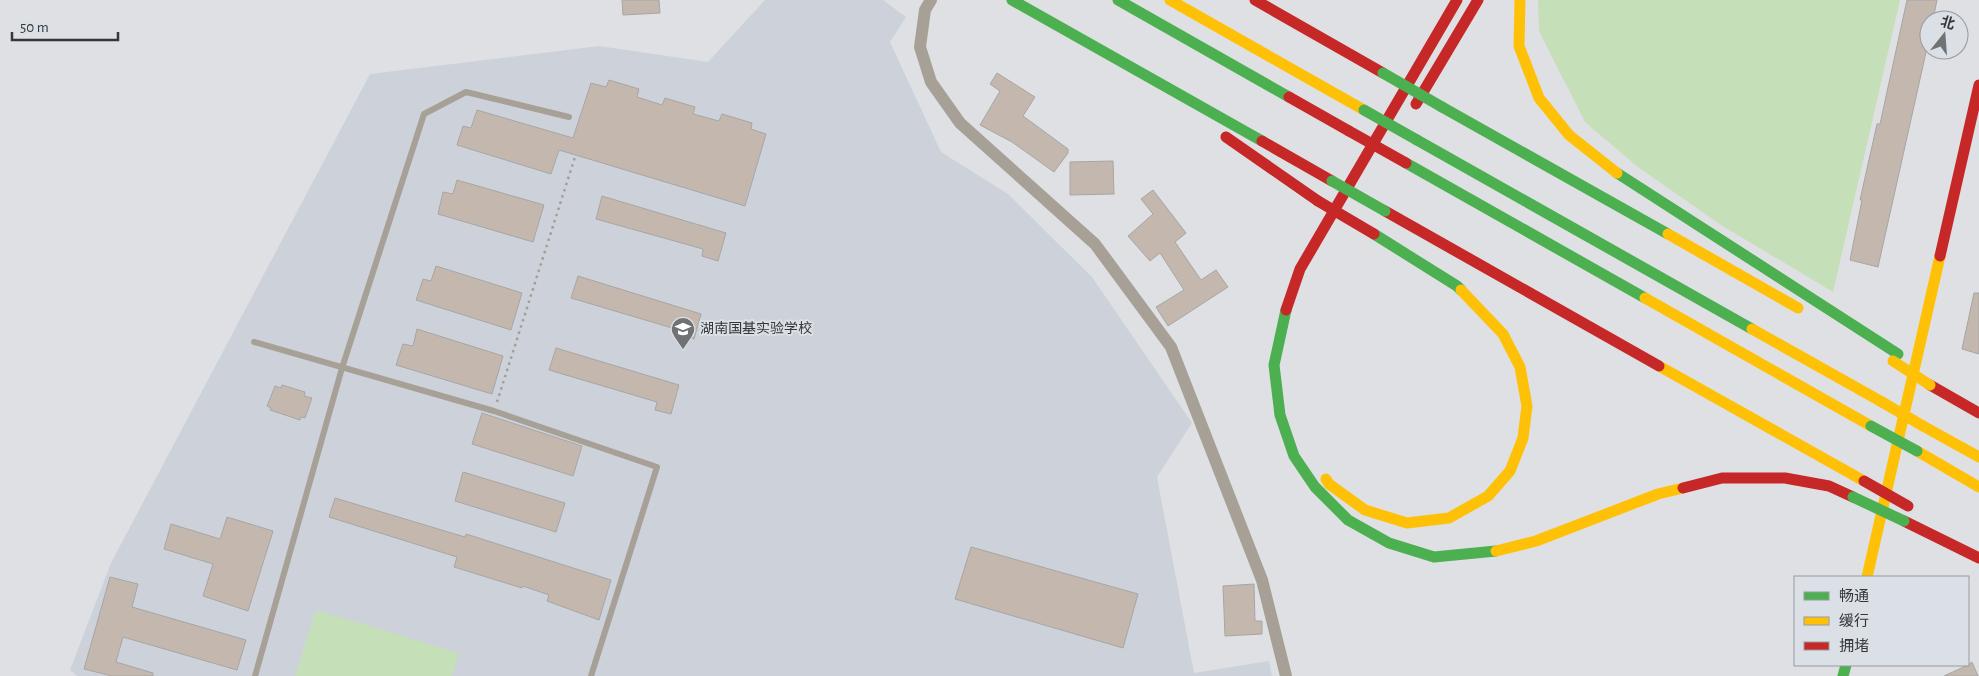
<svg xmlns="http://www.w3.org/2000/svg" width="1979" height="676" font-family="'Alegreya Sans','Noto Sans SC',sans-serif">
  <rect width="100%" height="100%" fill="#dee0e3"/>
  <path fill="#cdd2da" d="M765 0H883L906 17 890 42 941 152 1008 194 1092 277 1192 423 1157 477 1194 673 1269 661 1272 676H77L70 670 111 563 370 74 599 46 708 62Z"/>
  <path fill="#c5dfb8" d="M1538 0H1900L1833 292 1721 225 1638 167 1585 122 1539 31Z
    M316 610 459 653 452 676H295Z"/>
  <path fill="#c4b7ad" stroke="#a6a6a6" d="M622 0H659L660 13 623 15Z
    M1907 0H1937L1933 20H1929V39L1878 267 1850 260 1862 200H1860L1877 124H1880Z
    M997 73 1035 97 1023 116 1068 149V153L1054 172 1012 142 980 125 1000 91 990 84Z
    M609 80 639 89 637 97 662 105 665 98 695 107 693 114 719 121 722 114 752 123 751 129 766 134 745 206 559 150 551 174 457 145 463 126 471 128 477 110 573 138 591 83 606 87Z
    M1113 161 1114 194 1070 195V162Z
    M457 180 544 205 533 242 438 214 443 192 453 194Z
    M1153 190 1186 233 1175 242 1201 280 1216 270 1228 287 1168 326 1156 307 1184 290 1160 253 1150 261 1128 236 1153 214 1141 199Z
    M602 196 726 233 718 261 702 256 703 249 596 219Z
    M436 266 522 293 511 330 416 300 423 279 431 281Z
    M578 276 701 314 694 339 678 334 679 330 571 298Z
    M1974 293H1979V354L1962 349Z
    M417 329 503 356 492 394 396 365 403 344 413 346Z
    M556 348 679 385 671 414 655 410 657 402 549 370Z
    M282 385 305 392 304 396 312 398 305 418 301 417 300 420 270 410 271 408 267 406 275 386 281 388Z
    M482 413 582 446 573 476 472 444Z
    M463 472 565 503 556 532 455 501Z
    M335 498 465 537 466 534 611 580 599 620 547 601 549 595 523 586 522 588 454 567 457 557 329 517Z
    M227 517 273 531 248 611 203 596 213 564 164 549 171 524 220 539Z
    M971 547 1138 594 1123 648 955 599Z
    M110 577 138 584 132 607 246 640 237 670 123 637 116 662 153 673V676H112L84 669Z
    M1254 584 1255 621H1262V634L1225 636 1223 586Z
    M1972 662 1978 676H1944L1968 665Z"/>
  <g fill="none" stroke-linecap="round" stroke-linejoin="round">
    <path stroke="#a29f98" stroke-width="2.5" stroke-dasharray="2.5 4" stroke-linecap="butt" d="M497 402 575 157"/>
    <path stroke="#a7a096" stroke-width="6" d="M254 342 494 411 657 467 591 676
      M255 676 342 368 424 114 466 92 569 117"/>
    <path stroke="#a7a096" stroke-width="12" d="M931 0 925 10 920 47 931 82 960 123 1095 244 1171 347 1262 580 1286 676"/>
    <path stroke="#4caf50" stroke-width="11" d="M1012 0 1262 141
      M1118 0 1289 97
      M1442 107 1668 234
      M1417 140 1752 329
      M1406 163 1645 298
      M1617 173 1898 354
      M1374 234 1457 286 1461 290
      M1286 310 1274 365 1280 415 1294 456 1315 487 1348 520 1389 543 1434 557 1496 551
      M1843 676 1846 665"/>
    <path stroke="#ffc107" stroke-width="11" d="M1170 0 1364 110
      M1520 0 1519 46 1539 98 1569 135 1617 173
      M1668 234 1798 308
      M1645 298 1871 426
      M1752 329 1882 402
      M1659 366 1864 481
      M1923 426 1979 457
      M1917 451 1979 487
      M1326 479 1329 484 1365 510 1407 523 1449 518 1488 496 1510 471 1523 438 1527 406 1520 367 1503 334 1461 290
      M1496 551 1536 541 1658 494 1683 488
      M1867 577 1940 256"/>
    <path stroke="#c62828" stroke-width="11" d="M1255 0 1383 73
      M1289 97 1349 131
      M1416 104 1478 0
      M1226 137 1318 201
      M1262 141 1332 181
      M1385 211 1659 366
      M1940 256 1979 85
      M1286 310 1300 269 1457 0
      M1930 385 1979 413
      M1683 488 1722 478H1785L1829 486 1853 497
      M1904 521 1979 558"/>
    <path stroke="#4caf50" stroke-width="11" d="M1383 73 1442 107
      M1364 110 1417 140
      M1332 181 1385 211
      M1871 426 1917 451
      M1853 497 1904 521"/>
    <path stroke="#ffc107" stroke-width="11" d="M1893 361 1930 385
      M1882 402 1923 426"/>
    <path stroke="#c62828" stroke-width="11" d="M1349 131 1406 163
      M1318 201 1374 234
      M1864 481 1908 506"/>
  </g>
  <defs>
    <g id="school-pin" transform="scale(1.25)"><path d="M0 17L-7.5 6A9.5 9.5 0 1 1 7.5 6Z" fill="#707274" stroke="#dbdfe6"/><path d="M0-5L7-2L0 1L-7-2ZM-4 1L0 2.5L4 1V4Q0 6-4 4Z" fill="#fff"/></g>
  </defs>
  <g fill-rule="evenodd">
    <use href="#school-pin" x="683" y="329"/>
  </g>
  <g text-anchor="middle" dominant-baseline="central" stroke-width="4" stroke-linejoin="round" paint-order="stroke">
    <g font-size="14" fill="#343638" stroke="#dbdfe6" text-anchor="start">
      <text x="700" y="329">湖南国基实验学校</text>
    </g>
  </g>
  <rect x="1794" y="576" width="175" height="90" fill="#dbdfe6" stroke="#989ba0"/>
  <rect x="1804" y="592" width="25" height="8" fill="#4caf50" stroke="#989ba0"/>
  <text x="1839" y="601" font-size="15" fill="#343638">畅通</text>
  <rect x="1804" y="617" width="25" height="8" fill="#ffc107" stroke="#989ba0"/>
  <text x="1839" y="626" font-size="15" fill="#343638">缓行</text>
  <rect x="1804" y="642" width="25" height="8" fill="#c62828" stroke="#989ba0"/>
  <text x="1839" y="651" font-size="15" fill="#343638">拥堵</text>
  <g transform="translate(1944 35) rotate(17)"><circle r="24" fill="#dbdfe6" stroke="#989ba0"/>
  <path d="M0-4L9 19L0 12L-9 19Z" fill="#707274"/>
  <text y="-8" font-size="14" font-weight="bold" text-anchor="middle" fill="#343638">北</text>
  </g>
  <path d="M12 32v8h106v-8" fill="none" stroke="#343638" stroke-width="2.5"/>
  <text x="20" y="32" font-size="15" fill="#343638" stroke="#dbdfe6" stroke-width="4" paint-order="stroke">50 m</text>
</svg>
